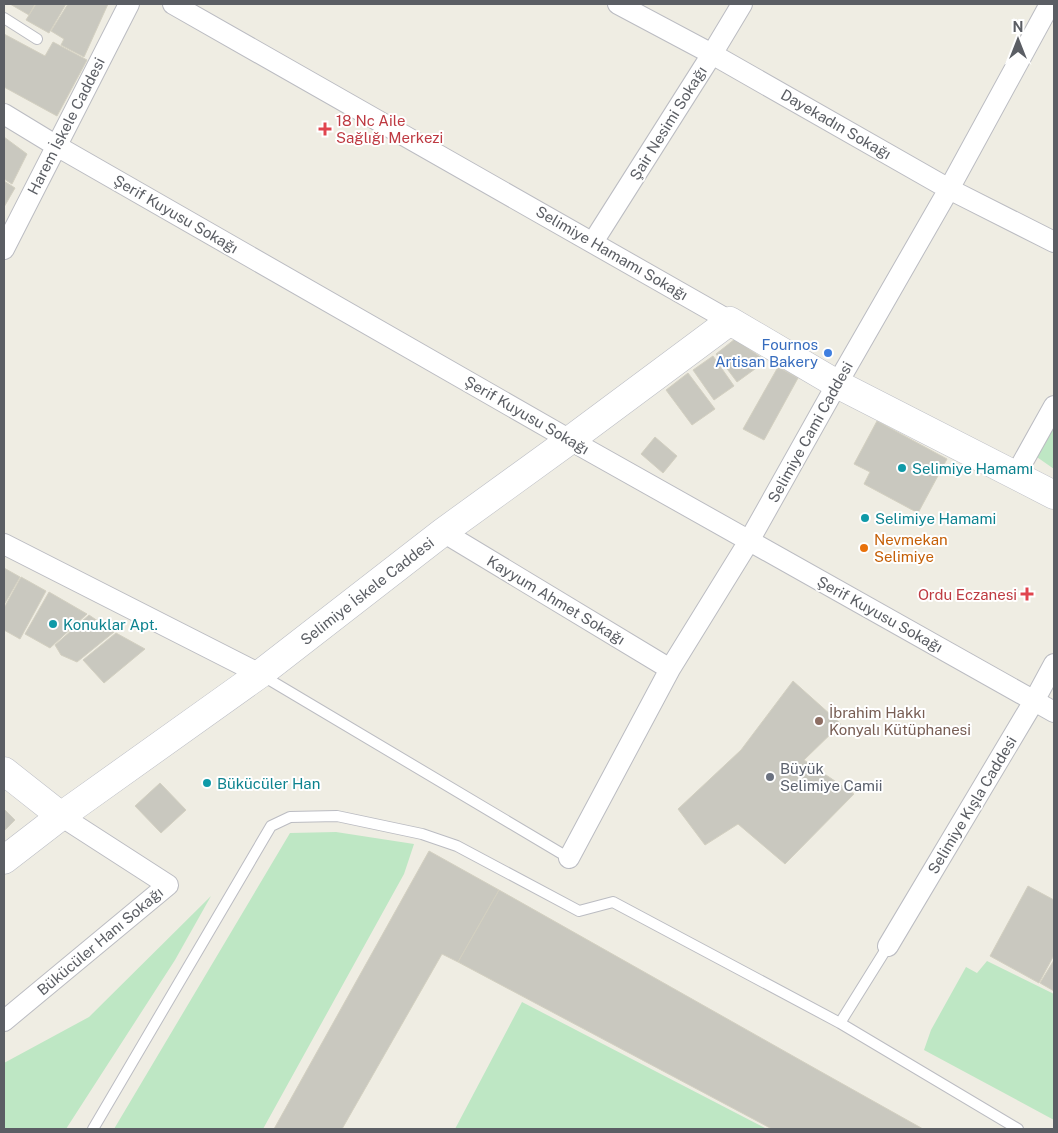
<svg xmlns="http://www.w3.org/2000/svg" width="1058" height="1133" font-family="'Public Sans',sans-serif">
  <rect width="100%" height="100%" fill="#efede3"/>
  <path fill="#bee7c4" d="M1054 419V469L1034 455Z
    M336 832 414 844 404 874 263 1129H114L290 833Z
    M211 896 175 960 66 1129H4V1063L89 1017Z
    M987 961 1054 994V1120L924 1050 931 1030 966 967 977 973Z
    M522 1002 767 1129H455Z"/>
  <path fill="#c9c8bf" stroke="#d3d0c1" d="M10 4H35L29 15Z
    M36 4H66L49 33 26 20Z
    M68 4H108L84 57 61 45 64 39 51 31Z
    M4 34 45 56 53 42 87 60 57 116 4 87Z
    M4 137 27 154 12 184 4 179Z
    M4 181 15 188 4 207Z
    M735 339 766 361 737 382 716 354Z
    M713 356 734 386 714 400 693 370Z
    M778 367 798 378 764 440 743 429Z
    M688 373 715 409 692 425 666 390Z
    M877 421 947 459 918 513 864 484 870 472 854 464Z
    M655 437 677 456 663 473 641 454Z
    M4 568 20 577 4 605Z
    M21 577 46 591 20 639 4 630V608Z
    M49 592 87 614 50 648 25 634Z
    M89 615 114 632 77 662 61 655 55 645Z
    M116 633 145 649 104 683 83 660Z
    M793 681 841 724 804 760 854 794 785 864 738 824 705 845 678 809 741 750Z
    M160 783 186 810 161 833 135 806Z
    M4 809 15 820 4 831Z
    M429 851 499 890 458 962 442 954 342 1129H274Z
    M1028 886 1054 900V955L1039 983 990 956Z
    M499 890 816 1069 923 1129H772L458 962Z
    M1054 960V991L1040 983Z"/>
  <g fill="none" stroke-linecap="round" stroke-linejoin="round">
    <g stroke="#bbbcc2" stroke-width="12">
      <path id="lane" d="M4 18 37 39
        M263 676 569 858
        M840 1023 888 946
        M93 1129 271 826 290 817 337 816 422 834 457 846 579 911 613 902 840 1023 1018 1129"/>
    </g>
    <g stroke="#bbbcc2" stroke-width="22">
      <path id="street" d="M173 4 730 321
        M618 4 712 54 949 189 1054 242
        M4 114 55 145 570 440 1054 712
        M593 242 712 54 742 4
        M4 249 129 4
        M1015 476 1054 406
        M443 532 670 669
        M4 544 260 674
        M569 858 670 669 749 541 837 384 949 189 1050 4
        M888 946 1034 701 1054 664
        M4 1021 168 885 61 816"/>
    </g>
    <g stroke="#bcbec5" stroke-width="29">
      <path id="secondary" d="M4 771 61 816
        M4 860 61 816 260 674 443 532 570 440 730 321 837 384 1054 495"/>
    </g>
    <use href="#lane" stroke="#fff" stroke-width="10"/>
    <use href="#street" stroke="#fff" stroke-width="20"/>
    <use href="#secondary" stroke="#fff" stroke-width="28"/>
  </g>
  <g fill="#e0444e" stroke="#fff" stroke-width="2">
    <path d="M322.5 121.5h5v5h5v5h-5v5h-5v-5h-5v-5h5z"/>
    <path d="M1024.5 586.5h5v5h5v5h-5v5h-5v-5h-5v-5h5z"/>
  </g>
  <circle fill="#3f7fe0" stroke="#fff" stroke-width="2" cx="828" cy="353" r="5"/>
  <g fill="#0f9aa8" stroke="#fff" stroke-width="2">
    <circle cx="902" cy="468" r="5"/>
    <circle cx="865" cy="518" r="5"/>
    <circle cx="53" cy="624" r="5"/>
    <circle cx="207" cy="783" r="5"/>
  </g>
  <circle fill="#e8710a" stroke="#fff" stroke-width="2" cx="864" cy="548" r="5"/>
  <circle fill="#8d6e63" stroke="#fff" stroke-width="2" cx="819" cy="721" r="5"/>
  <circle fill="#6b7280" stroke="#fff" stroke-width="2" cx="770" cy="777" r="5"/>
  <g text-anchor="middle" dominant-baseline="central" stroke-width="4" stroke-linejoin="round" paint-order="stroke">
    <g font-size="15" fill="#be3a42" stroke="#fff" text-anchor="start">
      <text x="336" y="120">18 Nc Aile<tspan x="336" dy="17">Sağlığı Merkezi</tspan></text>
      <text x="1017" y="594" text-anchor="end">Ordu Eczanesi</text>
    </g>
    <g font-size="15" fill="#5b5e64" stroke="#fff">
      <text transform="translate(668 123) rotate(-58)">Şair Nesimi Sokağı</text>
      <text transform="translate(836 124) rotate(30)">Dayekadın Sokağı</text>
      <text transform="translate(66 126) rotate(-63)">Harem İskele Caddesi</text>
      <text transform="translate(176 214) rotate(30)">Şerif Kuyusu Sokağı</text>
      <text transform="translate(612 253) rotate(30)">Selimiye Hamamı Sokağı</text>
      <text transform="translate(527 415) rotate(30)">Şerif Kuyusu Sokağı</text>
      <text transform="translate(810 432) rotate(-61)">Selimiye Cami Caddesi</text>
      <text transform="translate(367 591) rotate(-38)">Selimiye İskele Caddesi</text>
      <text transform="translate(556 600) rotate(31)">Kayyum Ahmet Sokağı</text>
      <text transform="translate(880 614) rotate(29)">Şerif Kuyusu Sokağı</text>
      <text transform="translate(972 805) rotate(-59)">Selimiye Kışla Caddesi</text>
      <text transform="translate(100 941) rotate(-40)">Bükücüler Hanı Sokağı</text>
    </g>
    <g font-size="15" fill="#366cbe" stroke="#fff" text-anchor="end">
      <text x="818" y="344">Fournos<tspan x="818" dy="17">Artisan Bakery</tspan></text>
    </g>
    <g font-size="15" fill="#0d838f" stroke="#fff" text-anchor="start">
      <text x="912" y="468">Selimiye Hamamı</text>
      <text x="875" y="518">Selimiye Hamami</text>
      <text x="63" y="624">Konuklar Apt.</text>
      <text x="217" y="783">Bükücüler Han</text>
    </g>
    <g font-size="15" fill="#c56008" stroke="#fff" text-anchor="start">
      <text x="874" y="539">Nevmekan<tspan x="874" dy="17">Selimiye</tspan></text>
    </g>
    <g font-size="15" fill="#785e54" stroke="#fff" text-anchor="start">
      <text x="829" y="712">İbrahim Hakkı<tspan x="829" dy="17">Konyalı Kütüphanesi</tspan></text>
    </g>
    <g font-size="15" fill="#5b616d" stroke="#fff" text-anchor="start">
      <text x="780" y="768">Büyük<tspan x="780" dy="17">Selimiye Camii</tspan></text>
    </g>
  </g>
  <rect width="1058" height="1133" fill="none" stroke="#5b5e64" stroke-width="10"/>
  <g transform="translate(1018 40)" stroke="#ffffff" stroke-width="4" paint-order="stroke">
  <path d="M0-4L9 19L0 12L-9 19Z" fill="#5b5e64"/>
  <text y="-8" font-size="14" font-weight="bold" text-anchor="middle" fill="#5b5e64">N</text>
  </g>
</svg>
